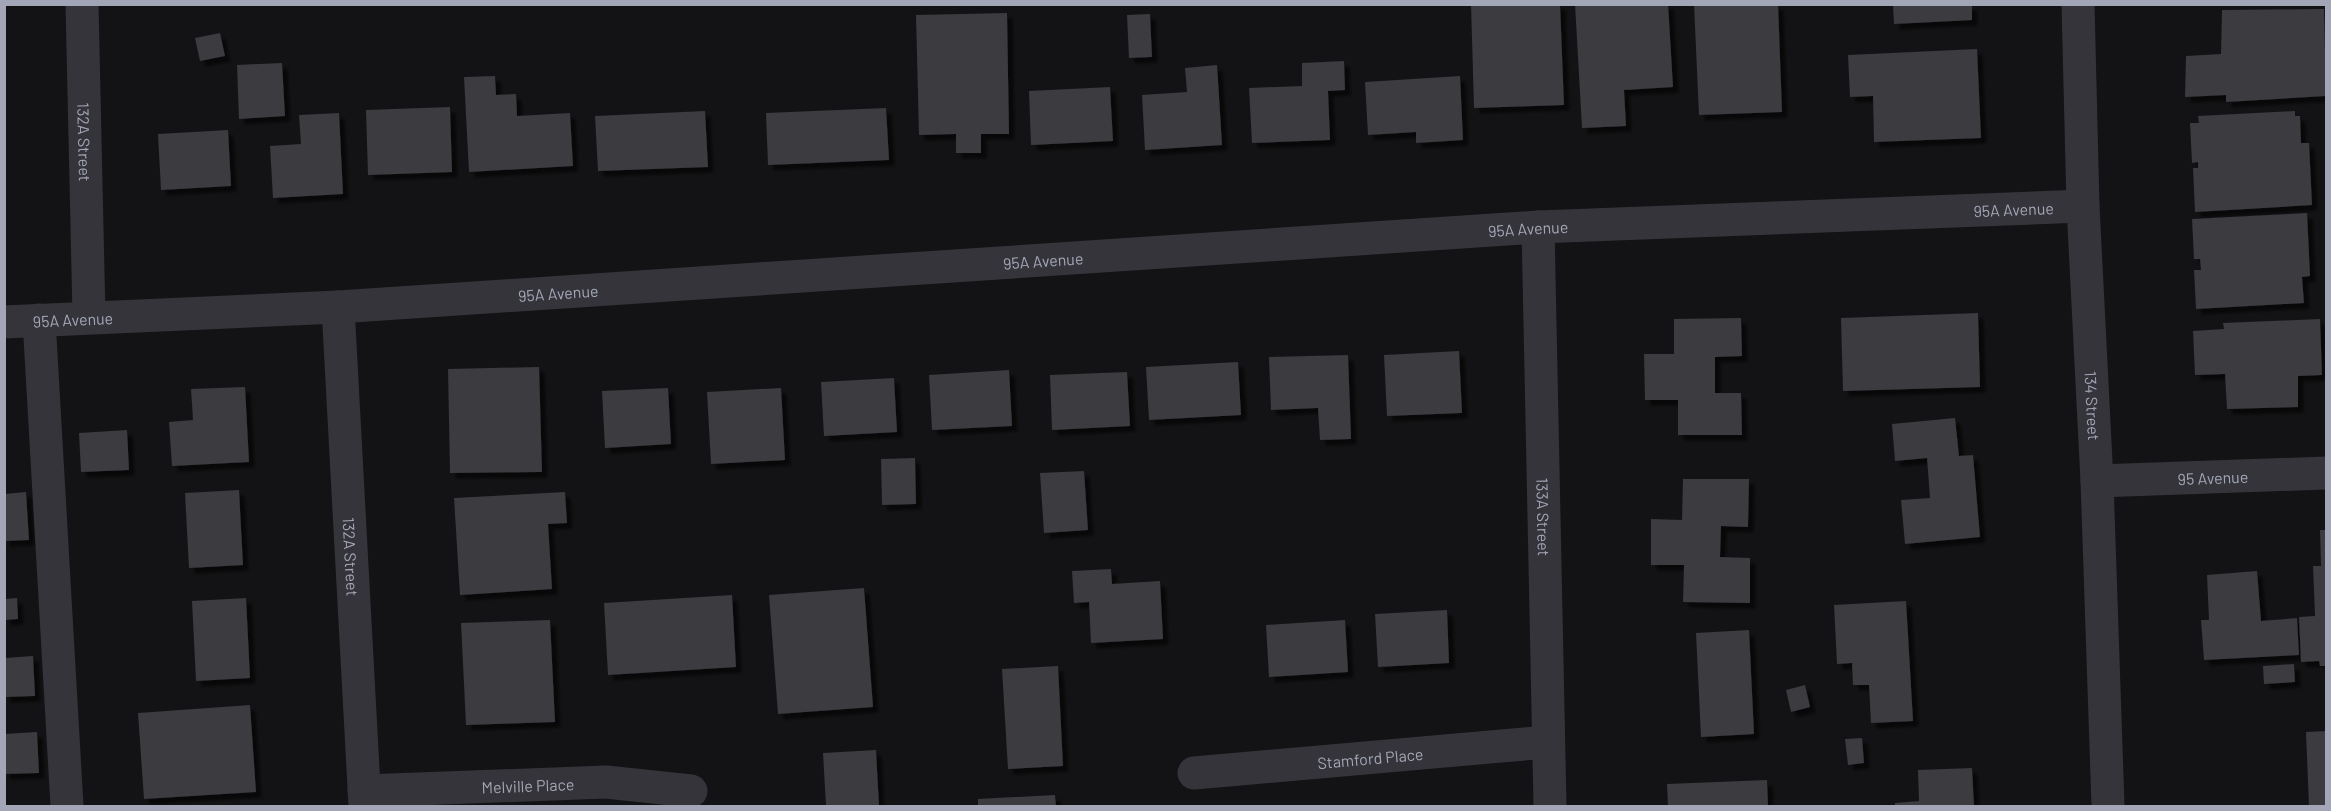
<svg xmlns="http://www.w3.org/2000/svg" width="2331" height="811" font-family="Barlow,sans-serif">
  <defs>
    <filter id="shadow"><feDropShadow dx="5.5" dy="5.5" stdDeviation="1.5" flood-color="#0009"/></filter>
  </defs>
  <rect width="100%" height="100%" fill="#131315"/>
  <path fill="#3a3a40" filter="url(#shadow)" d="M1471 4H1560L1564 105 1474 108Z
    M1575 4H1668L1673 87 1624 90 1626 126 1582 128Z
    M1694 4H1778L1782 112 1699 115Z
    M1893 5H1972V20L1894 24Z
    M2324 9 2326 96 2226 102V95L2185 97 2186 56 2221 54 2222 10Z
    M1007 13 1009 134H981V153H956V134L919 135 916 15Z
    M1150 14 1152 57 1129 58 1127 15Z
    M220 33 225 56 200 61 195 38Z
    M1977 49 1981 138 1874 142 1873 96 1850 97 1848 55Z
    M1344 61 1345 90 1328 91 1330 140 1252 143 1249 88 1302 86V63Z
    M282 63 285 116 239 119 237 65Z
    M1217 65 1222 145 1145 150 1142 95 1187 92 1185 68Z
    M495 76 496 95 516 94 517 116 570 113 573 166 469 172 464 77Z
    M1460 76 1463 140 1416 143V132L1368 135 1365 82Z
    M1110 87 1113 141 1031 145 1029 91Z
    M450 107 452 172 368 175 366 110Z
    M886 108 889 160 768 165 766 113Z
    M705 111 708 167 598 171 595 116Z
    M2295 111V116H2300L2301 143H2309L2312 205 2195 212 2193 168H2198V162L2192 163 2190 123H2199L2198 116Z
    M339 113 343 194 273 198 270 146 301 144 299 115Z
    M228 130 231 186 161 190 158 134Z
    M2307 213 2310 276 2302 277 2304 303 2196 309 2194 270H2201L2200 259H2194L2192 219Z
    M1978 313 1980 387 1843 391 1841 318Z
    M1741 318 1742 356 1715 357V393H1741L1742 435H1678V400H1645L1644 354H1674V319Z
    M2320 319 2322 375 2298 376V407L2227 409 2225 374 2195 375 2193 331 2224 329 2223 323Z
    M1459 351 1462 413 1387 416 1384 355Z
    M1348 355 1351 439 1320 440 1318 408 1271 410 1269 357Z
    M1238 362 1241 415 1149 420 1146 367Z
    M539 367 542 472 450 473 448 369Z
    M1009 370 1012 426 932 430 929 375Z
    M1127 372 1130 426 1052 430 1050 375Z
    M894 378 897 432 824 436 821 382Z
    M245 387 249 462 172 466 169 422 193 420 191 389Z
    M668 388 671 444 605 448 602 391Z
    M781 388 785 460 711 464 707 392Z
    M1955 418 1959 456 1973 455 1980 537 1905 544 1901 500 1930 498 1927 458 1895 461 1892 424Z
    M127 430 129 470 81 472 79 433Z
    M915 458 916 504 882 505 881 459Z
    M1084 471 1088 530 1044 533 1040 473Z
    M1683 479H1749L1748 527 1721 526 1720 557 1750 558V603L1683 602 1684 565H1651V519L1682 520Z
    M239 490 243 565 189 568 185 493Z
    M26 492 29 540 4 541V494Z
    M565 492 567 523 548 524 552 589 460 595 454 498Z
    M2320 530H2326V666H2320L2319 661 2301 662 2299 617 2315 616 2313 566H2321Z
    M1111 569 1112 584 1160 581 1163 639 1091 643 1089 602 1074 603 1072 571Z
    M2257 571 2261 621 2297 618 2299 655 2204 660 2201 620H2209L2207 575Z
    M864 588 873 707 778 714 769 595Z
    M732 595 736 667 608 675 604 603Z
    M17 598 18 619 5 620V599Z
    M246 598 250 678 196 681 192 601Z
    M1906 601 1913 721 1871 723 1869 685H1853L1852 663 1837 664 1834 605Z
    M1447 610 1449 663 1378 667 1375 614Z
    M550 620 555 722 466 725 461 623Z
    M1345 620 1348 672 1269 677 1266 625Z
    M1749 630 1754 734 1701 737 1696 633Z
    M33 656 35 696 5 697V658Z
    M2294 664 2295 682 2264 684 2263 666Z
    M1058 666 1063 766 1008 769 1002 669Z
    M1805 685 1810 707 1791 712 1786 690Z
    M250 705 256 792 144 799 138 713Z
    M2326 731V806H2309L2306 732Z
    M37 732 39 773 4 774V734Z
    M1862 738 1864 763 1848 765 1845 739Z
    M876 750 879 806H826L823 753Z
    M1972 768 1974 806H1895V803L1919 801 1918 770Z
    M1767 780 1768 806H1668L1667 784Z
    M1055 795 1056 806H978V799Z"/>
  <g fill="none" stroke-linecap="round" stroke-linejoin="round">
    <g stroke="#34343a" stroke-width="33">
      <path id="s1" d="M82 4 89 316"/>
      <path id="s2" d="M2078 4 2083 206 2097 481 2108 806"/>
      <path id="s3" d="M1538 227 1550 806"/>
      <path id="s4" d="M338 307 365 806"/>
      <path d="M39 320 67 806"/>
      <path id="s5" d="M4 322 338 307 1538 227 2083 206"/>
      <path id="s6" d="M2097 481 2326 473"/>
      <path id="s7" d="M1194 773 1547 742"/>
      <path id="s8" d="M364 791 606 782 691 791"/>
    </g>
  </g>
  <g text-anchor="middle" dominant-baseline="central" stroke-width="5" stroke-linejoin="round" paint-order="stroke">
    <g font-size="16" fill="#a3a6b6" stroke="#0e0e10">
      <text stroke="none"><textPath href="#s1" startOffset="138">132A Street</textPath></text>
      <text stroke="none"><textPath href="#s5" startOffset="2013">95A Avenue</textPath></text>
      <text stroke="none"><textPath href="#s5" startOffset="1527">95A Avenue</textPath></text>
      <text stroke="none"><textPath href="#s5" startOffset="1041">95A Avenue</textPath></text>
      <text stroke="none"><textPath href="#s5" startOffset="555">95A Avenue</textPath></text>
      <text stroke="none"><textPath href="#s5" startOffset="69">95A Avenue</textPath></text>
      <text stroke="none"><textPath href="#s2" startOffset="402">134 Street</textPath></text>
      <text stroke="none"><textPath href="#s6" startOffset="116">95 Avenue</textPath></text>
      <text stroke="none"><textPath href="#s3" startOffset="290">133A Street</textPath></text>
      <text stroke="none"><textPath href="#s4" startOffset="250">132A Street</textPath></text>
      <text stroke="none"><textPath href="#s7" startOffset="177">Stamford Place</textPath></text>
      <text stroke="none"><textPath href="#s8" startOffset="164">Melville Place</textPath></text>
    </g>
  </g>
  <rect width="2331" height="811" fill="none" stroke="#a3a6b6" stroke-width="12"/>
</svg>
